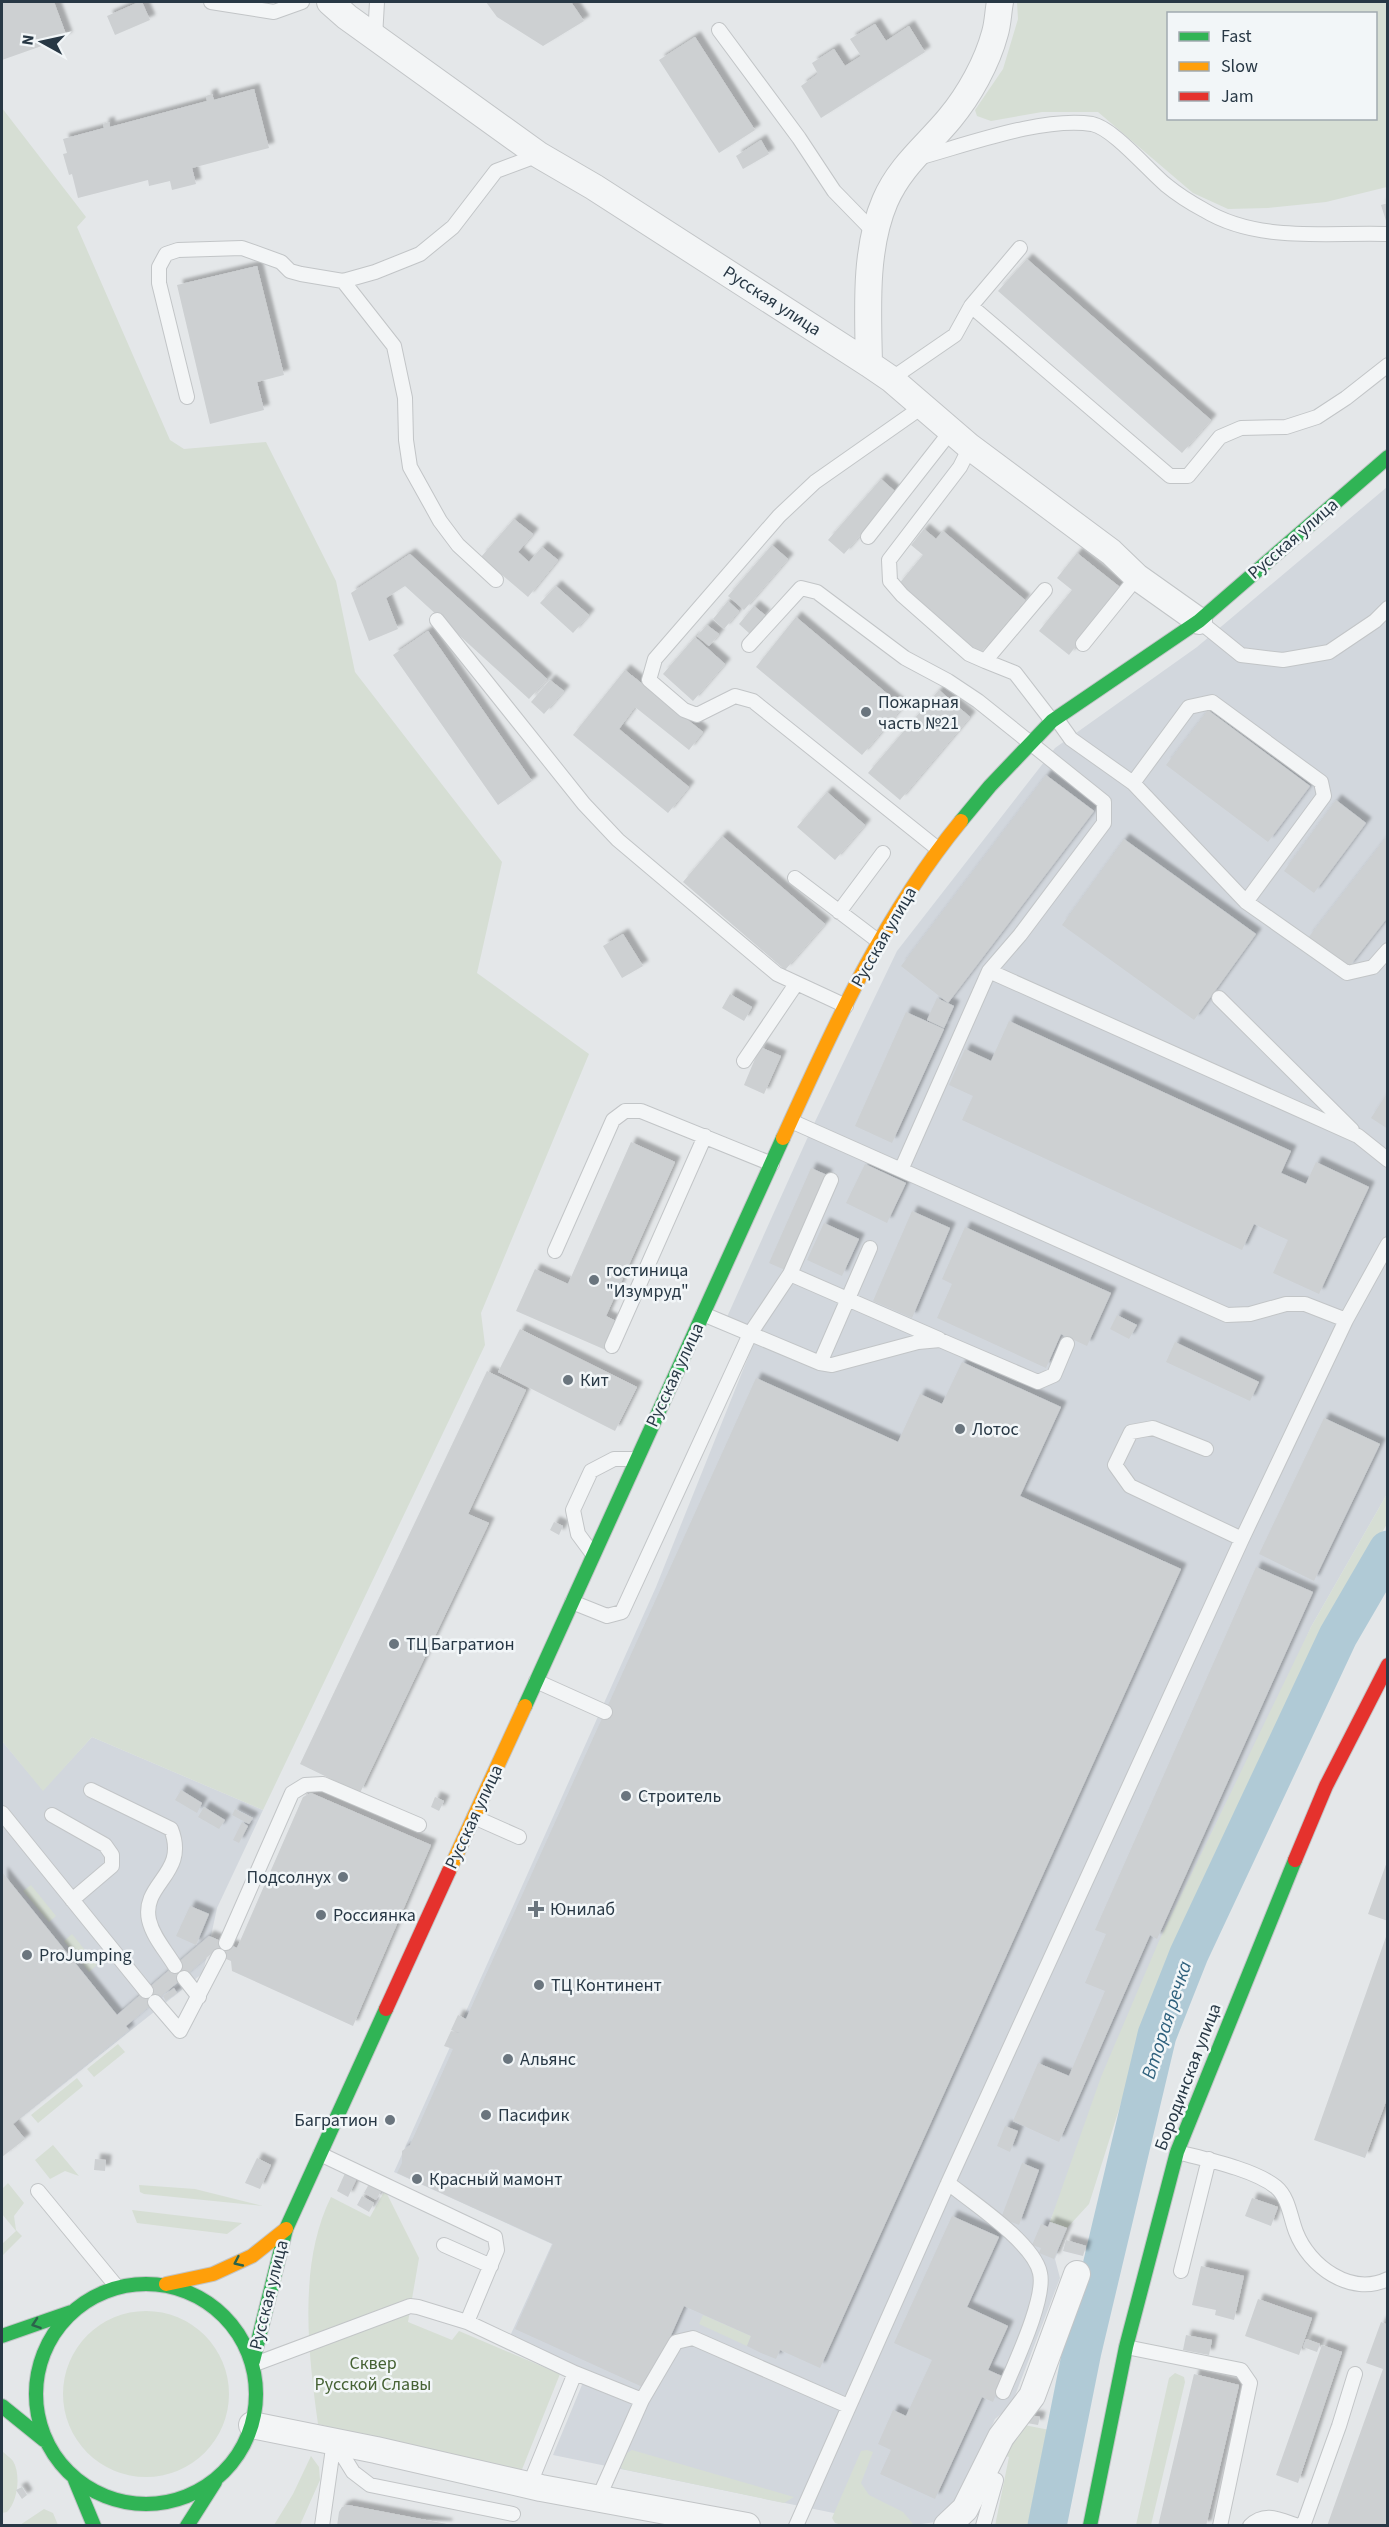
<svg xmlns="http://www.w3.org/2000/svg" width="1389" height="2527" font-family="'Source Sans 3',sans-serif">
  <defs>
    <filter id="shadow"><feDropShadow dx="5.5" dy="-5.5" stdDeviation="1.5" flood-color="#0004"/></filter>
  </defs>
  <rect width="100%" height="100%" fill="#e4e7e9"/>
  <path fill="#d2d7dd" d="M1387 487V1494L1311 1627 1050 2221 1067 2229 1055 2259 1060 2278 1011 2406 995 2419 954 2508 943 2521 914 2525 887 2524 553 2455 584 2380 506 2345 552 2244 394 2172 656 1587 759 1330 727 1317 811 1130 897 951 1055 748 1197 647Z
    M92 1737 263 1810 217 1908 203 1973 2 2133V1741L43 1790Z"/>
  <path fill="#d6ded4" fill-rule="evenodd" d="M1017 2H1387V187L1326 202 1268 208 1228 209 1193 193 1098 112H1042L991 121 977 116 975 110 1003 69 1018 19ZM1168 14H1376V118H1168Z
    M2 108 86 217 77 227 170 440 184 449 266 442 336 581 355 672 502 862 477 973 589 1054 481 1313 485 1345 263 1810 92 1737 43 1791 2 1741Z
    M1387 1494V1524L1328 1625 1176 1952 1141 2040 1089 2204 1067 2228 1050 2222 1101 2077 1159 1941 1311 1627Z
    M31 1885 56 1916 49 1922 23 1891Z
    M72 1934 97 1965 89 1972 64 1941Z
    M118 2044 125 2052 94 2077 87 2069Z
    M77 2078 83 2086 38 2123 31 2115Z
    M53 2145 79 2176 65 2171 50 2179 35 2160Z
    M8 2183 24 2203 14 2216 16 2230 22 2236 2 2256V2244L16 2231 2 2214V2189Z
    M139 2185 195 2189 263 2206 144 2194 140 2192Z
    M385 2190 419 2258 408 2322 452 2340 459 2331 560 2374 521 2472 318 2424C308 2352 298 2264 331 2197L370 2217Z
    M132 2210 242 2223 227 2234 137 2223Z
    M63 2394a83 83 0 1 1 166 0a83 83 0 1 1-166 0Z
    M703 2315 751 2336 747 2346 699 2324Z
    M1175 2373 1184 2377 1185 2382 1151 2525H1136L1169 2378Z
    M1024 2425 1055 2431 1076 2449 1061 2525 995 2526 1009 2457 999 2454Z
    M632 2450 794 2497 784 2503 622 2469 620 2466 627 2453Z
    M867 2450 873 2452 861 2483 869 2495 903 2512 914 2525 845 2526 835 2523 832 2518 861 2451Z
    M2 2451C5 2454 10 2457 13 2461 21 2474 18 2501 7 2512L2 2513Z
    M311 2456 319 2467 320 2480 300 2525H274L293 2494Z
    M44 2509 53 2513 58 2525H20Z"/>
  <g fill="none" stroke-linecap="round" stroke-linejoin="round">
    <path stroke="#b0cad6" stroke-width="39" d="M1047 2526 1082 2351 1157 2035 1189 1954 1338 1636 1388 1550"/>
  </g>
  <path fill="#cdd0d2" filter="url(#shadow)" d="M2 2H54L67 37 2 60Z
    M139 2H142L150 20 115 35 107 16Z
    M486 2H571L584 21 543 46 497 17Z
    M875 24 886 41 909 26 925 52 821 118 801 86 818 74 812 63 834 49 845 66 861 56 850 39Z
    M695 37 755 130 719 153 659 60Z
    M254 89 269 148 192 168 196 184 172 190 170 181 149 186 148 180 78 198 72 174 69 175 63 154 67 153 63 139 104 128 103 124 109 122 110 127 207 101 206 96 212 94 214 100Z
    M761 140 769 154 743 169 736 156Z
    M1388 203V224H1387L1381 205Z
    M1027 259 1211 420 1182 453 998 291Z
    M257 266 284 375 257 382 264 410 210 424 177 285Z
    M881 479 897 493 844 554 828 540Z
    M514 519 533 534 518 552 529 562 542 547 558 560 528 597 481 557Z
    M924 529 936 539 943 531 1025 600 980 654 898 585 923 555 911 545Z
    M772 545 788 559 744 610 728 596Z
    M1077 553 1121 588 1069 655 1039 631 1072 590 1057 578Z
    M410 554 547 679 529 699 405 586 386 598 398 629 369 641 351 593Z
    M556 586 589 615 573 633 540 603Z
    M728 601 739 611 724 629 713 619Z
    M754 606 765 615 750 634 739 624Z
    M796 617 903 707 862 755 756 667Z
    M707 625 719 634 709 646 697 636Z
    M428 631 532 781 498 805 393 655Z
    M695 637 725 664 693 701 663 674Z
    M625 670 703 732 689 750 635 707 619 729 689 787 668 813 573 735Z
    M550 680 564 691 544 714 531 702Z
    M939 690 970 717 900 800 868 773Z
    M1208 710 1310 786 1268 842 1166 765Z
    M1046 775 1094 811 948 1003 901 966Z
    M827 792 865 825 835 860 797 827Z
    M1336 800 1366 823 1314 893 1284 871Z
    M1388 835V917L1348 968 1308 938Z
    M722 836 825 924 785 970 683 882Z
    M1124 839 1256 934 1194 1020 1062 925Z
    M623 934 643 966 622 978 603 946Z
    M730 994 752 1007 744 1021 722 1008Z
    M937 998 954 1006 944 1028 927 1020Z
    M906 1012 944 1029 892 1143 855 1126Z
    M1009 1021 1291 1151 1281 1173 1306 1184 1316 1162 1369 1187 1319 1294 1273 1273 1288 1240 1254 1224 1242 1250 962 1120 973 1096 949 1085 965 1049 991 1061Z
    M760 1047 781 1056 764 1094 744 1085Z
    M1388 1092V1129L1371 1118Z
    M631 1142 675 1162 606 1316 620 1323 608 1351 516 1311 535 1269 568 1284Z
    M865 1164 906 1183 887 1223 846 1203Z
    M811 1168 827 1175 785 1270 769 1263Z
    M912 1211 950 1228 912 1318 873 1301Z
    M824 1223 859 1239 842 1276 807 1260Z
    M965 1227 1111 1293 1087 1346 1061 1334 1046 1368 937 1318 952 1284 942 1279Z
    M1117 1315 1137 1325 1129 1339 1110 1329Z
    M520 1329 637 1387 615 1431 498 1372Z
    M1175 1342 1259 1382 1250 1401 1166 1362Z
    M962 1362 1061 1407 1020 1496 1181 1569 820 2368 780 2350 776 2359 761 2353 747 2346 751 2336 684 2306 647 2389 515 2329 553 2244 397 2173 402 2163V2151L410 2145 453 2049 444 2046 451 2031 460 2033 451 2030 458 2015 466 2019 756 1378 898 1442 920 1394 942 1404Z
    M487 1371 526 1390 468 1514 489 1523 360 1793 300 1764Z
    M1324 1418 1380 1444 1314 1581 1259 1554Z
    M554 1522 563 1526 559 1535 550 1530Z
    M1256 1567 1313 1592 1157 1939 1150 1935 1059 2142 1013 2121 1038 2063 1069 2076 1105 1991 1085 1983 1106 1934 1095 1930Z
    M181 1790 202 1803 197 1813 175 1800Z
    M311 1793 431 1845 353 2026 232 1971 231 1961 212 1953 126 2026 129 2030 13 2124 25 2139 2 2157V1872L117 2015 209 1936 237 1948 303 1797Z
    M435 1797 444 1801 439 1811 431 1807Z
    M204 1807 225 1820 219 1829 198 1817Z
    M235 1809 253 1818 249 1824 232 1815Z
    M242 1822 248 1826 239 1843 233 1840Z
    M1388 1859V1921L1368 1914Z
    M190 1906 209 1914 196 1945 176 1936Z
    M1387 1934 1388 2096 1365 2158 1314 2140Z
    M174 1988 177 1993 166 2001 163 1996Z
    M1005 2126 1018 2131 1010 2152 997 2146Z
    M257 2158 271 2165 260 2189 245 2183Z
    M95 2159 106 2160 105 2171 94 2170Z
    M1022 2163 1039 2170 1019 2225 1001 2218Z
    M346 2171 358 2176 348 2197 337 2191Z
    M369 2184 381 2191 376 2200 364 2193Z
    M362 2196 374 2203 369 2212 357 2205Z
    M1252 2198 1278 2207 1271 2226 1245 2216Z
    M952 2216 999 2237 967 2307 1008 2326 988 2370 1004 2377 993 2402 982 2397 935 2499 880 2474 891 2450 878 2444 893 2410 906 2416 932 2360 894 2343Z
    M1050 2222 1067 2228 1054 2259 1039 2253 1041 2248 1032 2245 1041 2224 1048 2227Z
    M1066 2240 1086 2246 1083 2256 1063 2251Z
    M1201 2266 1244 2276 1234 2320 1215 2315 1216 2310 1192 2305Z
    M1258 2299 1312 2318 1299 2355 1245 2336Z
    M1381 2322 1388 2325V2526H1327L1383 2369 1366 2363Z
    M1186 2335 1212 2340 1209 2355 1183 2350Z
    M1306 2339 1320 2344 1317 2352 1303 2347Z
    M1322 2345 1342 2352 1298 2483 1276 2475Z
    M1194 2374 1239 2385 1206 2526H1158Z
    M1029 2415 1040 2417 1038 2425 1027 2423Z
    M22 2487 27 2495 22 2499 16 2490Z
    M348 2505 447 2524V2526H337L339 2512 342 2507Z"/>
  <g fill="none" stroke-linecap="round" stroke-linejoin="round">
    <g stroke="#c2c5c7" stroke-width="16">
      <path id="lane" d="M211 2 274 12 302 2
        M719 30 799 138 834 191 874 232
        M375 37 377 2
        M918 158C966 145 1044 116 1092 124 1113 128 1148 170 1166 185 1177 194 1191 203 1204 210 1258 243 1327 232 1388 234
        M343 281 394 346 405 398 406 440 410 467 440 521 458 545 496 580
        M971 306 1170 476H1188L1220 437 1241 428 1286 427 1317 417 1346 398 1388 365
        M891 379 955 335 971 306 1020 248
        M187 397 159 283V267L166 254 178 250 242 248 281 262 290 271 301 274 343 281 375 272 420 254 453 227 496 171 539 155
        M922 407 815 482 779 516 655 659 649 680 684 710 697 715 735 696 753 701 938 849
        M970 447 960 467 889 560 890 581 902 595 969 654 985 661
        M868 537 951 431
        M1045 590 985 661 1015 673 1052 721
        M437 620 584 804 618 840 777 974 846 1006
        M1199 621 1241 655 1283 660 1329 652 1375 621 1388 608
        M1083 644 1137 577
        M749 645 801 588 817 592 905 658 948 681 978 701 1104 802V823L1020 935 989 971 901 1170
        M1056 718 1071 739 1133 783 1246 902 1347 973 1373 967 1388 950
        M1133 783 1189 707 1212 702 1321 782 1324 796 1246 902
        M795 878 878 941
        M839 912 883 853
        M989 971 1358 1136 1388 1160
        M1219 998 1352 1130
        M744 1061 796 984
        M791 1121 1227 1315 1250 1314 1286 1304H1305L1346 1320
        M555 1251 613 1120 625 1111H641L772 1164
        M790 1274 939 1339
        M703 1314 820 1363 832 1365 918 1342 940 1340 1038 1382 1054 1375 1067 1344
        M612 1346 705 1136
        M820 1363 870 1248
        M1206 1449 1153 1428 1131 1432 1115 1465 1130 1486 1242 1539
        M592 1553 578 1534 573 1510 591 1471 614 1459H636
        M572 1602 607 1616 622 1612 750 1334 790 1274 831 1180
        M536 1681 605 1712
        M91 1790 171 1829C189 1874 141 1883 149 1920 153 1937 166 1951 175 1966
        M2 1813 146 1991
        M52 1815 105 1845 112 1855V1866L72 1900
        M474 1817 519 1837
        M226 1943 292 1793 305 1785 323 1784 419 1825
        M184 1978 199 1997
        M155 2002 180 2031 219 1956
        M1177 2152C1204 2159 1254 2169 1276 2187 1289 2198 1290 2217 1296 2232 1309 2266 1351 2297 1388 2279
        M320 2154 495 2237 497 2250 467 2322
        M948 2183C972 2202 1034 2243 1040 2273 1046 2299 1014 2365 1003 2392
        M38 2191 117 2287
        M444 2245 491 2266
        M1181 2271 1209 2159
        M1126 2347 1241 2370 1250 2383 1220 2526
        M255 2364 410 2306 418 2307 467 2322 575 2373 642 2400
        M335 2443 353 2472 370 2485 513 2514
        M529 2486 575 2373
        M598 2499 642 2400 676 2342 693 2338 848 2406
        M322 2526 334 2441
        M796 2526 948 2183 1242 1539 1346 1320 1388 1244
        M983 2526 996 2480
        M1250 2526C1265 2511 1280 2520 1298 2526
        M1303 2526 1339 2426 1355 2374"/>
    </g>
    <g stroke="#c2c5c7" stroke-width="28">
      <path id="street" d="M330 2 347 17 539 155 594 187 869 364 891 379 970 447 1111 552 1137 577 1199 621
        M869 364C868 311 864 250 885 201 900 166 927 146 950 118 969 95 987 63 995 33 998 23 998 12 1000 2
        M252 2425 376 2450 541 2488 747 2526
        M947 2526 965 2509 1001 2437 1032 2396 1077 2274"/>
    </g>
    <g stroke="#c2c5c7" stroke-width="16">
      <path id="fast" d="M961 821 990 786 1052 721 1199 621 1388 457
        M525 1706 783 1138
        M36 2394a110 110 0 1 1 220 0a110 110 0 1 1-220 0Z
        M2 2336 71 2312
        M253 2361 286 2229 386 2009
        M2 2406 44 2440
        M75 2480 94 2526
        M187 2526 215 2482
        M1090 2526 1126 2347 1177 2152 1295 1860"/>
    </g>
    <g stroke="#c2c5c7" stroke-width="16">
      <path id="slow" d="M783 1138C833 1028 883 916 961 821
        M449 1871 525 1706
        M166 2284 213 2274 252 2256 286 2229"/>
    </g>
    <g stroke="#c2c5c7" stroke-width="16">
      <path id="jam" d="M1295 1860 1326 1786 1388 1665
        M386 2009 449 1871"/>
    </g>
    <use href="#lane" stroke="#f3f5f6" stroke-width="14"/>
    <use href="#street" stroke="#f3f5f6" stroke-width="26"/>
    <use href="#fast" stroke="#30b455" stroke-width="14"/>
    <use href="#slow" stroke="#ff9f0a" stroke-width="14"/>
    <use href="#jam" stroke="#e5322d" stroke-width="14"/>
  </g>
  <defs><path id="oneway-chevron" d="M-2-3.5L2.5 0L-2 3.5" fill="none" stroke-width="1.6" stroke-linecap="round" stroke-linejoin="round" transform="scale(1.5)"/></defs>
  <g stroke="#2b634b">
    <use href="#oneway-chevron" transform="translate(238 2262) rotate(155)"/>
    <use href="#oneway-chevron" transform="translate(36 2324) rotate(161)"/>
  </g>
  <g fill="#6a757e" stroke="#f2f6f8" stroke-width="2">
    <circle cx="866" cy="712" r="6"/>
    <circle cx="594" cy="1280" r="6"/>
    <circle cx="568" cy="1380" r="6"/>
    <circle cx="960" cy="1429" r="6"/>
    <circle cx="394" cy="1644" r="6"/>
    <circle cx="626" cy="1796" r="6"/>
    <circle cx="343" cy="1877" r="6"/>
    <path d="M533 1900h6v6h6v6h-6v6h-6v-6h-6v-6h6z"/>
    <circle cx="321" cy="1915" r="6"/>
    <circle cx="27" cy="1955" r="6"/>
    <circle cx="539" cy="1985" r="6"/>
    <circle cx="508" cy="2059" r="6"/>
    <circle cx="486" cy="2115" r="6"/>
    <circle cx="390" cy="2120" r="6"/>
    <circle cx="417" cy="2179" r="6"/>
  </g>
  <g text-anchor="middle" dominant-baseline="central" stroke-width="5" stroke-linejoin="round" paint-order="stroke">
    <g font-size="18" fill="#283845" stroke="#f2f6f8">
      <text transform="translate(772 301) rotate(33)">Русская улица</text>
      <text transform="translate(1293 539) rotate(-41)">Русская улица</text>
      <text transform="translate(884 937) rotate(-60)">Русская улица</text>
      <text transform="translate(675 1375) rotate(-65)">Русская улица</text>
      <text transform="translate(474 1817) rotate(-65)">Русская улица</text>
      <text transform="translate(1188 2077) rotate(-69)">Бородинская улица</text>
      <text transform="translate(269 2295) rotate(-76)">Русская улица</text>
    </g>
    <g font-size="18" fill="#283845" stroke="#f2f6f8" text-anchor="start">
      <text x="878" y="702">Пожарная<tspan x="878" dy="21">часть №21</tspan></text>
      <text x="606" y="1270">гостиница<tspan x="606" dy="21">"Изумруд"</tspan></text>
      <text x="580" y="1380">Кит</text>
      <text x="972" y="1429">Лотос</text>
      <text x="406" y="1644">ТЦ Багратион</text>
      <text x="638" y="1796">Строитель</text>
      <text x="331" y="1877" text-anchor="end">Подсолнух</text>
      <text x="550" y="1909">Юнилаб</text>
      <text x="333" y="1915">Россиянка</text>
      <text x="39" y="1955">ProJumping</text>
      <text x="551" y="1985">ТЦ Континент</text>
      <text x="520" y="2059">Альянс</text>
      <text x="498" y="2115">Пасифик</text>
      <text x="378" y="2120" text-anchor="end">Багратион</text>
      <text x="429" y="2179">Красный мамонт</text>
    </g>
    <g font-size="18" fill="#466234" stroke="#f2f6f8">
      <text x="373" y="2363">Сквер<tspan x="373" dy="21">Русской Славы</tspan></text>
    </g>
    <g font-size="20" font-style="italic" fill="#2f617d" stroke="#f2f6f8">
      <text transform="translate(1167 2020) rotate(-72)">Вторая речка</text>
    </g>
  </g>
  <rect width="1389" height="2527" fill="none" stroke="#283845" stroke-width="6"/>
  <rect x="1167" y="12" width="210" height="108" fill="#f2f6f8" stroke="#a1aab0" stroke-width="1.5"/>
  <rect x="1179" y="32" width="30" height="9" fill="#30b455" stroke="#a1aab0" stroke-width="1.5"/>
  <text x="1221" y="42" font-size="18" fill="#283845">Fast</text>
  <rect x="1179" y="62" width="30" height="9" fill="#ff9f0a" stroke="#a1aab0" stroke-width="1.5"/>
  <text x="1221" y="72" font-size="18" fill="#283845">Slow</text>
  <rect x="1179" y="92" width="30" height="9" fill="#e5322d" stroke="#a1aab0" stroke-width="1.5"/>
  <text x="1221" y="102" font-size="18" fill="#283845">Jam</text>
  <g transform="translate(42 42) rotate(278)" stroke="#f2f6f8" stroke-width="4.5" paint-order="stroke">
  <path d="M0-4.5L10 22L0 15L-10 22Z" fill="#283845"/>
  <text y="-9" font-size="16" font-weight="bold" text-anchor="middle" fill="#283845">N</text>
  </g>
</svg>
